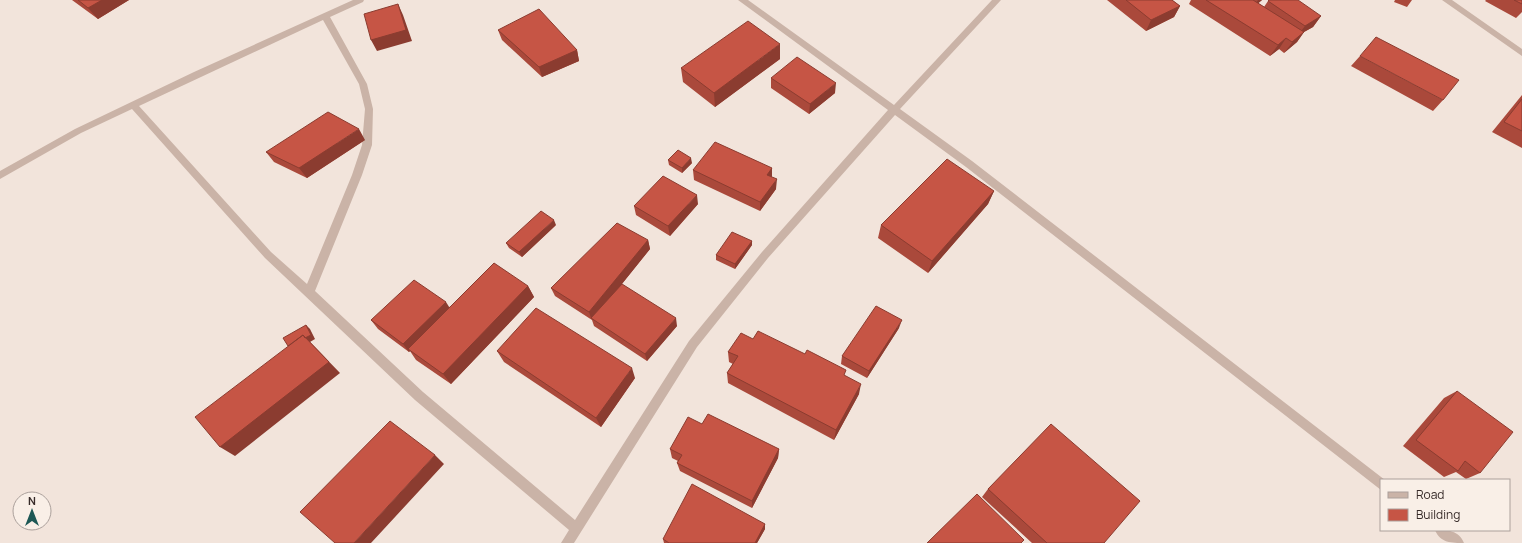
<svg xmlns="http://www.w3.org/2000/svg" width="1522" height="543" font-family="Manrope,sans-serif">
  <rect width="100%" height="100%" fill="#f2e4db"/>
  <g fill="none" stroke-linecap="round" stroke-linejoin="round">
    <path fill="#cab3a7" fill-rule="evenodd" d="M353 0H364L363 2 330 17 367 84 373 109 372 145 362 175 315 291 423 392 575 520 689 341 762 252 888 110 738 0H748L894 105 992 0H1001L900 109 972 161 1385 480H1381V490L966 167 895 115 768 258 697 347 574 543H561L569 530 415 400 265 258 132 109 81 133 0 179V171L75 129 194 72ZM323 20 359 84 365 109 362 145 352 175 307 284 271 252 139 106Z
      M1442 0H1452L1522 49V56Z
      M1435 530C1447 530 1459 530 1464 543 1452 543 1440 543 1435 530Z"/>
  </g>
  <path fill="#aa493b" d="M72 0H129L98 19Z
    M1107 0H1172L1180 6 1174 17 1146 31Z
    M1191 0H1262L1258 3 1264 7 1268 1 1321 16 1313 27 1304 32 1297 42 1284 53 1279 49 1270 56 1189 4Z
    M1395 0H1412L1407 7 1394 2Z
    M1486 0H1522V12L1516 18 1485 1Z
    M498 30 577 50 579 61 542 77 502 40Z
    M1360 56 1443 100 1433 111 1351 66Z
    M780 59 715 107 683 82 681 68Z
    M771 78 835 93 809 114 771 88Z
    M1522 95V148L1492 132Z
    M365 140 307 178 274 162 266 152Z
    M668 160 692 163 682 173 669 165Z
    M772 168V177L776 189 760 211 694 180 693 170Z
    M994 191 988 204 928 273 878 238 881 225Z
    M698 204 670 236 636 215 634 206Z
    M556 225 522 257 509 248 506 243Z
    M648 240 650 249 621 285 677 326 647 361 594 326 592 320 555 296 551 288Z
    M752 241V245L735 269 716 260V255Z
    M528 286 534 297 451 384 416 360 410 351 409 352 378 329 371 320 449 307Z
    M899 328 867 378 841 364 842 356Z
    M753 339 845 376 859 394 834 440 728 383 727 373 733 364 729 362 728 352Z
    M497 351 635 378 601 427 504 362Z
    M1457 391 1480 473 1466 479 1456 472 1444 477 1403 446 1444 398Z
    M702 424 779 449 778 458 752 508 680 471 677 463 678 461 672 458 670 449Z
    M988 489 1104 543H1032L982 497Z
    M765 524V529L757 543H664L663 539Z"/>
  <path fill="#8b3c30" d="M102 0H129L98 19 88 8Z
    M1258 0H1262L1253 8Z
    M398 4 403 15 412 41 377 51 371 40Z
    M1180 6 1174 17 1146 31 1151 20Z
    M1321 16 1313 27 1304 32 1297 42 1284 53 1305 26Z
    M1286 38 1279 49 1270 56 1278 45Z
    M780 44V59L715 107 714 93Z
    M577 50 579 61 542 77 539 67Z
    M836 83 835 93 809 114 810 104Z
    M359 129 365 140 307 178 299 168Z
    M691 158 692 163 682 173V168Z
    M772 168V178L767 175Z
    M777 179 776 189 760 211V202Z
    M994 191 988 204 928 273 932 261Z
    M697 195 698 204 670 236 668 226Z
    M554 220 556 225 522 257 519 252Z
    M648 240 650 249 593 320 591 318 589 312Z
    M752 241V245L735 269V264Z
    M528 286 534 297 451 384 443 374Z
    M446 302 451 310 408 349 410 351 409 352 403 344Z
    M676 318 677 326 647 361 645 354Z
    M902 320 899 328 867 378 869 371Z
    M306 325 310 329 315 339 310 342 340 373 235 456 220 447Z
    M632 368 635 378 601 427 596 418Z
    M861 384 859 394 834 440 836 430Z
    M779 449 778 458 752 508V501Z
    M435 455 444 464 371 543H354Z
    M765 524V529L757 543H755Z"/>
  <path fill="#c65545" stroke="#8b3c30" d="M78 0H102L88 8Z
    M1126 0H1172L1180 6 1151 20Z
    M1206 0H1253L1304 32 1292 42 1286 38 1278 45Z
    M1269 0H1298L1321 16 1305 26 1268 1Z
    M1514 0H1522V4Z
    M398 4 406 30 371 40 364 14Z
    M539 9 577 50 539 67 498 30Z
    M748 21 780 44 714 93 681 68Z
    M1376 37 1459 80 1443 100 1360 56Z
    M797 57 836 83 810 104 771 78Z
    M1522 99V131L1504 122Z
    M328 112 359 129 299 168 266 152Z
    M715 142 772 168 767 175 777 179 760 202 693 170Z
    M678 150 691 158 682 168 668 160Z
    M947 159 994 191 932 261 881 225Z
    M663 176 697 195 668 226 634 206Z
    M541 211 554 220 519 252 506 243Z
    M617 223 648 240 589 312 551 288Z
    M732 232 752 241 735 264 716 255Z
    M494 263 528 286 443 374 408 349Z
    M414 280 446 302 403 344 371 320Z
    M622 284 676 318 645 354 591 318Z
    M876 306 902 320 869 371 842 356Z
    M536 308 632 368 596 418 497 351Z
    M306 325 311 335 305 338 303 335 288 346 283 338Z
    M758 331 805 354 807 350 846 370 844 375 861 384 836 430 727 373 738 356 728 352 741 333 753 339Z
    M303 335 329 362 220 447 195 417Z
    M1457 391 1513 432 1480 473 1465 461 1458 471 1416 440Z
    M708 414 779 449 752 501 677 463 682 455 670 449 688 417 702 424Z
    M390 421 435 455 354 543H335L300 512Z
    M1051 424 1140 501 1104 543H1047L988 489Z
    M692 484 765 524 755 543H669L663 539Z
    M977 494 1024 540 1021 543H927Z"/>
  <rect x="1380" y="479" width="130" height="52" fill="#f9efe7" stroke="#aba09b"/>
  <rect x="1388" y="492" width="20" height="6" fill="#cab3a7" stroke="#aba09b"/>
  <text x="1416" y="499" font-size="12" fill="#362a28">Road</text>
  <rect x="1388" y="509" width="20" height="12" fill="#c65545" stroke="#aba09b"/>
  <text x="1416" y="519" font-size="12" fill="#362a28">Building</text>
  <g transform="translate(32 511)"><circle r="19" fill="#f9efe7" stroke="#aba09b"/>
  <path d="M0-3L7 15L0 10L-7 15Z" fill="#1d5855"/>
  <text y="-6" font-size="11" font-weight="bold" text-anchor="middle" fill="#362a28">N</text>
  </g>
</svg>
